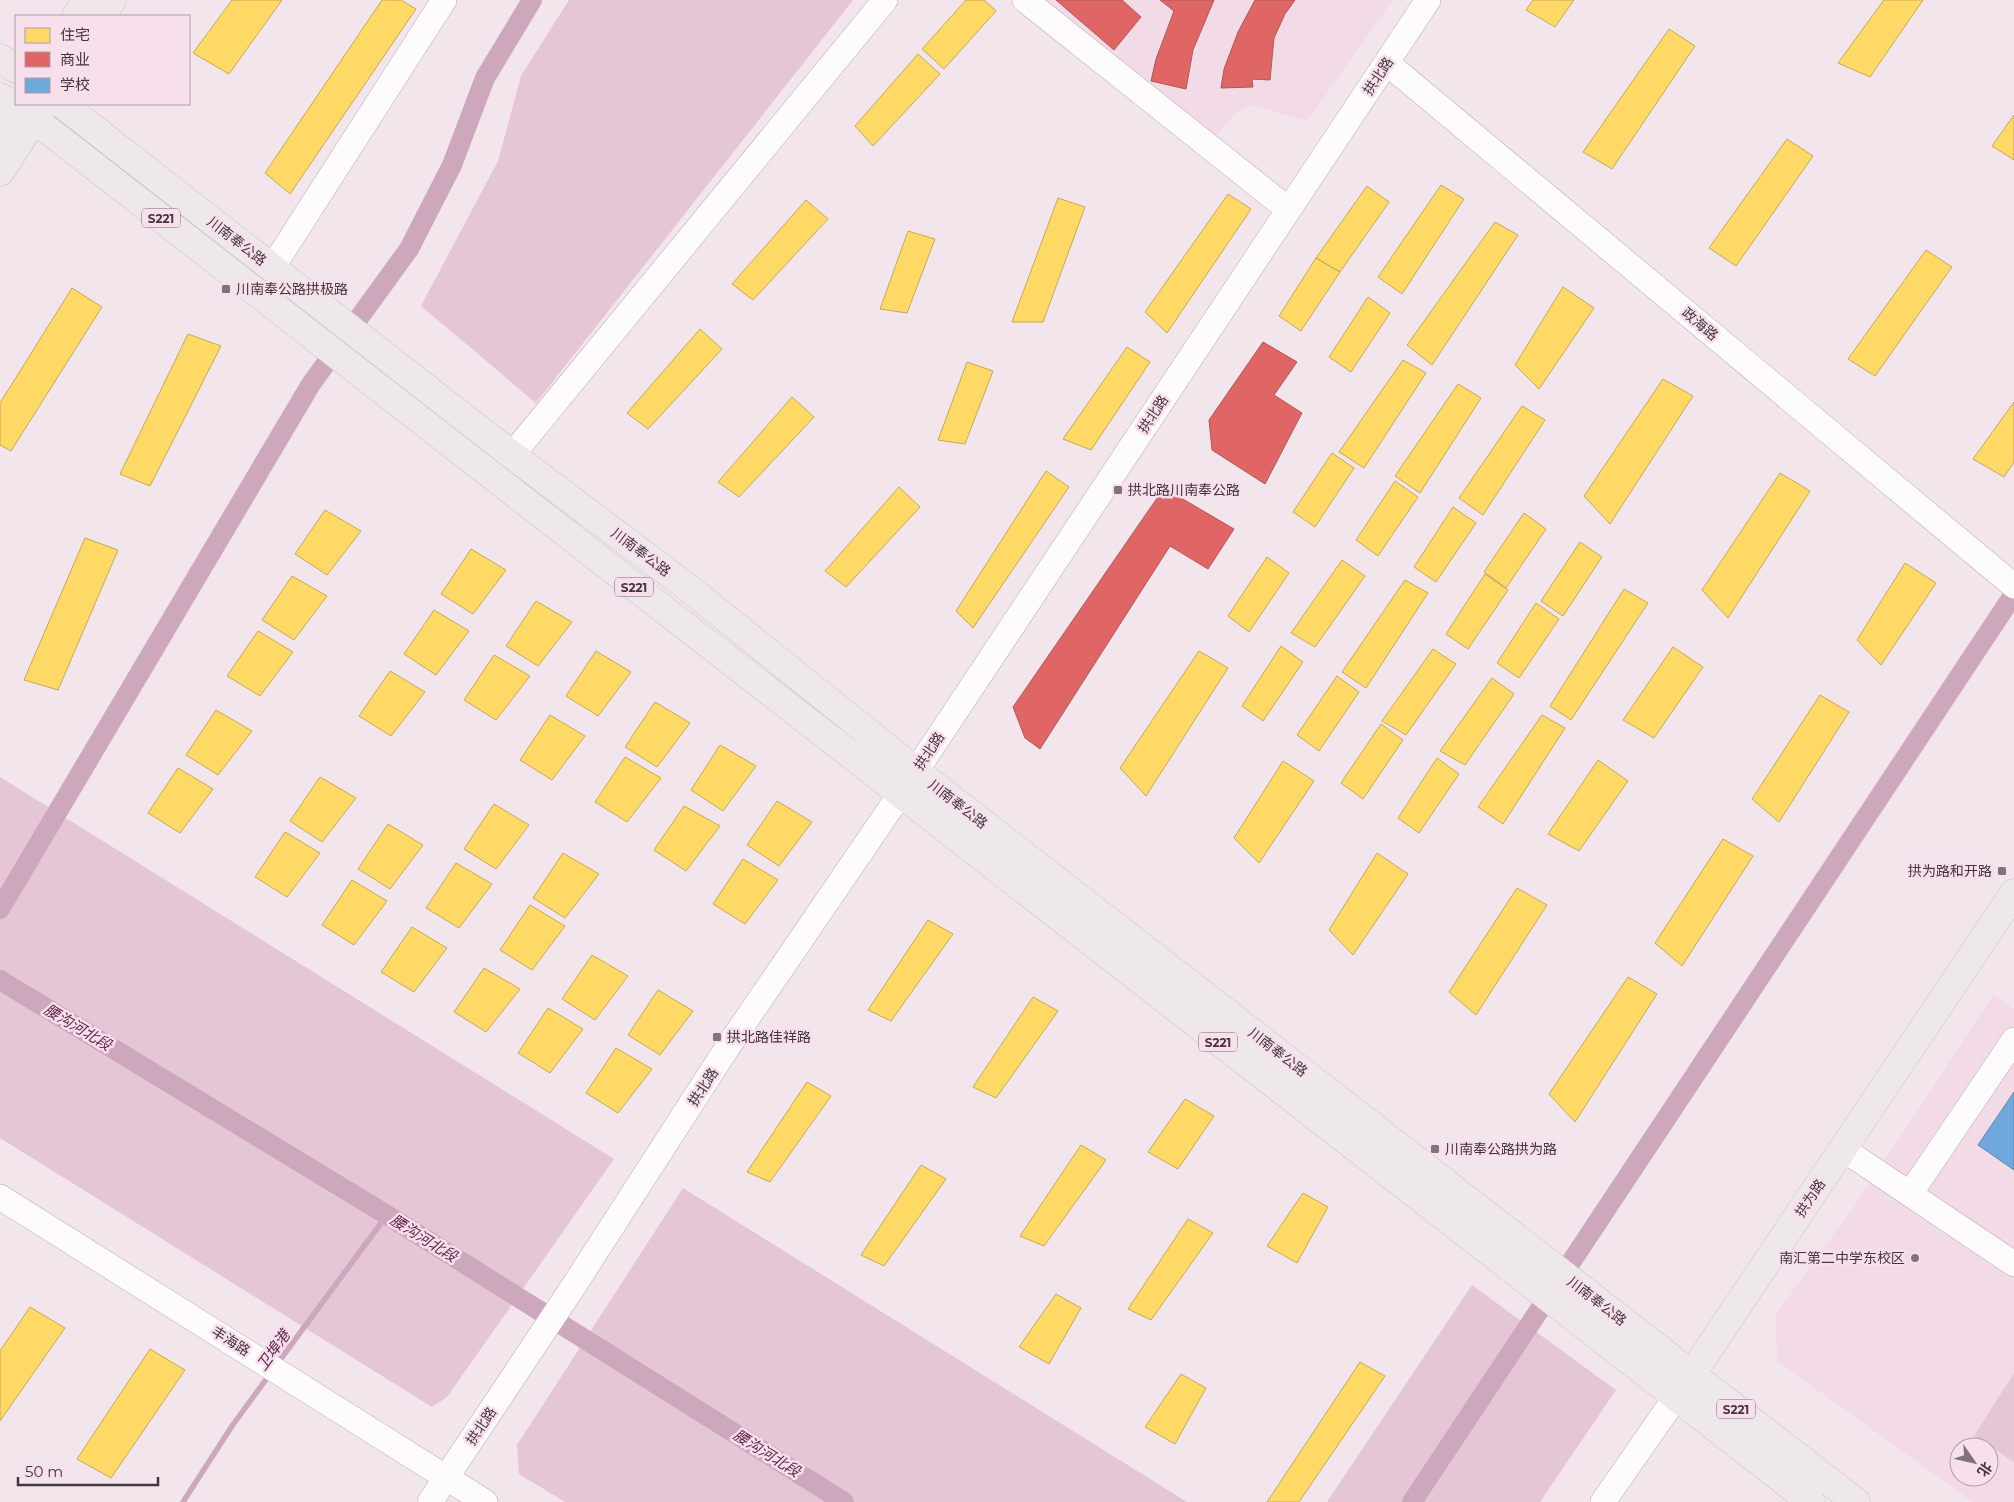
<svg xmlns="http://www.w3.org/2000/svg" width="2014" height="1502" font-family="Montserrat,'Noto Sans SC',sans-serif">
  <rect width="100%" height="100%" fill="#f2e5ec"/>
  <path fill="#f2dbe7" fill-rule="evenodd" d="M1039 0H1393L1307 121 1252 105 1234 114 1213 139Z
    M1994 994 2014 1010V1502H1973L1777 1361 1776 1314 1857 1202ZM1959 1447H1989V1477H1959Z"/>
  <path fill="#e5c6d7" d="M569 0H853L536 403 421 306 498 161 521 76Z
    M0 777 614 1159 447 1397 432 1407 0 1138Z
    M683 1188 1187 1502H565L519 1474 517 1445Z
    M1472 1285 1616 1390 1540 1502H1327Z
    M2014 1373V1462L1974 1436Z"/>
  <path fill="#ffd966" stroke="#c6a859" d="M232 0H282L229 74 193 53Z
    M382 0H401L416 9 290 194 265 173Z
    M966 0H984L996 11 944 69 922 49Z
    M1533 0H1574L1555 27 1526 10Z
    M1884 0H1923L1870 77 1838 63Z
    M1669 29 1695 46 1612 169 1583 152Z
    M918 54 940 74 873 146 855 126Z
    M2014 115V160L1992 146Z
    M1787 139 1813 156 1736 266 1709 248Z
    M1441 185 1464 199 1402 294 1378 277Z
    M1367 186 1389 202 1340 272 1316 258Z
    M1228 194 1251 209 1167 333 1145 312Z
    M1058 198 1085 207 1043 322H1012Z
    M806 200 828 219 753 300 732 284Z
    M1495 222 1518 235 1432 365 1407 345Z
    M908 231 935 239 907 313 880 309Z
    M1926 250 1952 267 1875 376 1848 359Z
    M1316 258 1340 272 1301 331 1279 316Z
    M1563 287 1594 308 1539 389 1515 365Z
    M72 288 102 307 11 451 0 445V403Z
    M1368 297 1390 313 1351 372 1329 357Z
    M700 329 722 349 648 429 627 413Z
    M188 334 221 346 150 486 120 474Z
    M1127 347 1150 362 1091 450 1063 439Z
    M1403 360 1426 373 1364 468 1339 452Z
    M967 362 993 371 965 444 938 440Z
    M1663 379 1693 396 1610 524 1584 496Z
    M1458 384 1481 398 1420 493 1395 476Z
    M792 397 814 417 739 497 718 482Z
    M2014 402V462L2004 477 1973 459Z
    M1522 406 1545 420 1483 515 1459 498Z
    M1332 453 1354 468 1315 527 1293 512Z
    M1046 471 1069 487 973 628 956 611Z
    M1780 473 1810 491 1728 618 1702 590Z
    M1395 481 1418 497 1378 556 1356 540Z
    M899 487 920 507 846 587 825 571Z
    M1453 507 1476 523 1436 582 1414 567Z
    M325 510 361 531 327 575 295 554Z
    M1524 513 1546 529 1506 588 1484 572Z
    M85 538 118 550 58 690 24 680Z
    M1580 542 1602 557 1563 616 1541 601Z
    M471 549 506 570 473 614 441 594Z
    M1267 557 1289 573 1249 632 1228 616Z
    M1342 560 1365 576 1315 647 1291 633Z
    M1905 563 1936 583 1881 665 1857 640Z
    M1485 574 1508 590 1468 649 1446 634Z
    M292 576 327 596 294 640 262 620Z
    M1405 580 1428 593 1366 688 1342 672Z
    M1624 589 1648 603 1571 720 1550 706Z
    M536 601 572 622 538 666 506 646Z
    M1536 603 1559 619 1519 678 1497 663Z
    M434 610 469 631 436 675 404 654Z
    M258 631 293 652 260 696 227 676Z
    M1281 646 1303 662 1263 721 1242 706Z
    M1673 647 1703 667 1654 738 1623 720Z
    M1433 649 1456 664 1406 735 1382 721Z
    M596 651 631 672 598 716 566 696Z
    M1199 651 1228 668 1146 796 1120 768Z
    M494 655 530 676 496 720 464 700Z
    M390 671 425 692 391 736 359 716Z
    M1337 676 1359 692 1319 751 1297 735Z
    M1492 678 1514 694 1465 765 1440 751Z
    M1820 695 1849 712 1779 822 1752 799Z
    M655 702 690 723 657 767 625 747Z
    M216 710 252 731 218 775 186 755Z
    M550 715 585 736 552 780 520 760Z
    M1542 715 1565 728 1503 824 1478 807Z
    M1381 724 1403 740 1363 799 1341 783Z
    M720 745 756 766 723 811 691 790Z
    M625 757 661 778 627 822 595 802Z
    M1437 758 1459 774 1419 833 1398 818Z
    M1598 760 1628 781 1579 851 1548 834Z
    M1283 761 1314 781 1259 863 1234 838Z
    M178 768 213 789 180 833 148 813Z
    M320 777 356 798 322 842 290 821Z
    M777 801 812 822 779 866 747 845Z
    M494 804 529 825 496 869 464 849Z
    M684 806 720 826 686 871 654 850Z
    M388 824 423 845 390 889 358 869Z
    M285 832 320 853 287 897 255 877Z
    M1723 839 1753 856 1682 966 1655 943Z
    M563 853 599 874 565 918 533 898Z
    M1377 853 1408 874 1353 955 1329 930Z
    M743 859 778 880 745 924 713 904Z
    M456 863 492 884 459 928 426 908Z
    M352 880 387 901 354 945 322 925Z
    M1517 888 1547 905 1476 1015 1449 992Z
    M530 905 565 926 532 970 500 950Z
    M928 920 953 934 891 1021 868 1010Z
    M412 927 447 948 414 992 381 972Z
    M592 955 628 976 595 1020 562 999Z
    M484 968 520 989 486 1032 454 1012Z
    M1628 977 1657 994 1575 1122 1549 1094Z
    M658 990 693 1011 660 1055 628 1035Z
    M1033 997 1058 1011 996 1098 973 1087Z
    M548 1008 583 1029 550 1073 518 1053Z
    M616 1048 652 1069 618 1113 586 1093Z
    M807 1082 831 1096 770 1182 747 1172Z
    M1185 1099 1214 1116 1178 1169 1148 1152Z
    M1081 1145 1106 1160 1044 1246 1020 1236Z
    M921 1165 946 1179 884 1266 861 1255Z
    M1303 1193 1328 1207 1297 1263 1267 1246Z
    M1188 1219 1213 1233 1151 1320 1128 1309Z
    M1056 1294 1081 1308 1049 1364 1019 1347Z
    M30 1307 65 1328 0 1421V1351Z
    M150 1349 185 1370 111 1478 77 1459Z
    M1360 1362 1385 1376 1299 1502H1267Z
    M1181 1374 1206 1388 1175 1444 1145 1427Z"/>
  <path fill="#e06666" stroke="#b05859" d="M1056 0H1122L1141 17 1114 50Z
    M1160 0H1214L1193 50 1186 89 1151 81 1156 59 1174 11Z
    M1255 0H1295L1285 14 1274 38 1270 80 1252 79 1253 87 1221 88 1224 69 1238 32Z
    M1263 342 1297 362 1274 395 1302 413 1265 484 1212 450 1209 420Z
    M1164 488 1234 529 1208 569 1170 546 1040 749 1025 738 1013 707Z"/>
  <path fill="#6fa8dc" stroke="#6186ac" d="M2014 1092V1170L1978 1145Z"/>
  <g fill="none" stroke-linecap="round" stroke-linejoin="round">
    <path stroke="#cda7bb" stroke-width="5.5" d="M277 1364 387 1215
      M183 1502 232 1426 270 1374"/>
    <path stroke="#cda7bb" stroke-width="20" d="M0 909 311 384 409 249 452 165 485 78 532 0
      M0 980 387 1215 844 1502
      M1412 1502 2014 594"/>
    <g stroke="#b8aeb3" stroke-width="26">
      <path id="minor" d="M1025 0 1289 210
        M1387 63 2014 586
        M272 268 444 0
        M512 455 885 0
        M1843 1149 2014 1264
        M1910 1194 2014 1040
        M0 1197 485 1502
        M430 1502 573 1287 729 1045 916 771 1428 0
        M1603 1502 1687 1381"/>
    </g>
    <g stroke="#c9c2c6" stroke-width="29">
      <path id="major" d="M76 16 87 0
        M101 16 112 0
        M0 58 16 69
        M0 97 17 106 1811 1502
        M62 104 512 455 687 587 916 771 1856 1502
        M0 133 19 104
        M0 172 44 104
        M1692 1374 2014 893"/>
    </g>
    <use href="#minor" stroke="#fdfbfc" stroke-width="25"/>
    <use href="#major" stroke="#efe8eb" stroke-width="28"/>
  </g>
  <g fill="#7f747a" stroke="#f8dfec" stroke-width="2">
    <rect x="221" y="284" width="10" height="10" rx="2.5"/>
    <rect x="1113" y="485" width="10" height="10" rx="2.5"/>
    <rect x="1997" y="866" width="10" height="10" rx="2.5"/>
    <rect x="712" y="1032" width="10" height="10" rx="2.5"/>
    <rect x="1430" y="1144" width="10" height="10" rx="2.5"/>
    <circle cx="1915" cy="1258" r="5"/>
  </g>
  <g text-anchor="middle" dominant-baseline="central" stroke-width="5" stroke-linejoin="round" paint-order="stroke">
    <g fill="#f8dfec" stroke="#786971" stroke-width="1">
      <rect x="142" y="208.5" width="38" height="19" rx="4"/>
      <rect x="615" y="577.5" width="38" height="19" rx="4"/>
      <rect x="1199" y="1032.5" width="38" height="19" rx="4"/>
      <rect x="1717" y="1399.5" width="38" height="19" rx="4"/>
    </g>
    <g font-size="12" font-weight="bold" fill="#41373c">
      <text x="161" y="218">S221</text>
      <text x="634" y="587">S221</text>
      <text x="1218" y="1042">S221</text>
      <text x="1736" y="1409">S221</text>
    </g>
    <g font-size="14" fill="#41373c" stroke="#f8dfec">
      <text transform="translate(1378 76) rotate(-56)">拱北路</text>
      <text transform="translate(237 241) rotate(38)">川南奉公路</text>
      <text transform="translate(1700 324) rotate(40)">政海路</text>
      <text transform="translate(1153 414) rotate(-56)">拱北路</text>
      <text transform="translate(641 552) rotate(37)">川南奉公路</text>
      <text transform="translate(929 751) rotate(-56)">拱北路</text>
      <text transform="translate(958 804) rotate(38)">川南奉公路</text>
      <text transform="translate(1278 1052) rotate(38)">川南奉公路</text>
      <text transform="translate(703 1087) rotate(-57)">拱北路</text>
      <text transform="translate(1810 1198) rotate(-56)">拱为路</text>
      <text transform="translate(1597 1301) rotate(38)">川南奉公路</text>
      <text transform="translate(231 1341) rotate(32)">丰海路</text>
      <text transform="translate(481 1426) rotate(-56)">拱北路</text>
    </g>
    <g font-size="14" fill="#41373c" stroke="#f8dfec" text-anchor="start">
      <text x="236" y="289">川南奉公路拱极路</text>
      <text x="1128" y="490">拱北路川南奉公路</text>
      <text x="1992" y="871" text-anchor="end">拱为路和开路</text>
      <text x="727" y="1037">拱北路佳祥路</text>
      <text x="1445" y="1149">川南奉公路拱为路</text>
      <text x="1905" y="1258" text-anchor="end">南汇第二中学东校区</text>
    </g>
    <g font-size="15" font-style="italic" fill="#602449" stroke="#f8dfec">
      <text transform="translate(78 1027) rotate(31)">腰沟河北段</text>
      <text transform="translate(424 1238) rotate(32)">腰沟河北段</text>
      <text transform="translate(273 1350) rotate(-54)">卫埠港</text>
      <text transform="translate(767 1453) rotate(32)">腰沟河北段</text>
    </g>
  </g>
  <rect x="15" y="15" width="175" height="90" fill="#f8dfec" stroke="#af9ca6"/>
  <rect x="25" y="28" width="25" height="15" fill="#ffd966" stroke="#af9ca6"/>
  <text x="60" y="40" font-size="15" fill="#41373c">住宅</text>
  <rect x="25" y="52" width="25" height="15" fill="#e06666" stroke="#af9ca6"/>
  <text x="60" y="65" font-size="15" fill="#41373c">商业</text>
  <rect x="25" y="78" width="25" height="15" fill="#6fa8dc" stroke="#af9ca6"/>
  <text x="60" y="90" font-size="15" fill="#41373c">学校</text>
  <g transform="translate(1974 1462) rotate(124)"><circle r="24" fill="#f8dfec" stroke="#af9ca6"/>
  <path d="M0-4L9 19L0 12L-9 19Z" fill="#7f747a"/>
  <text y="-8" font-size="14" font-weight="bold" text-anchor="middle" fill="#41373c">北</text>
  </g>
  <path d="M18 1477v8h140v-8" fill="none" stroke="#41373c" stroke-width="2.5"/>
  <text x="25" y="1477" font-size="15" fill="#41373c" stroke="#f8dfec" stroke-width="4" paint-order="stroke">50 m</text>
</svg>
